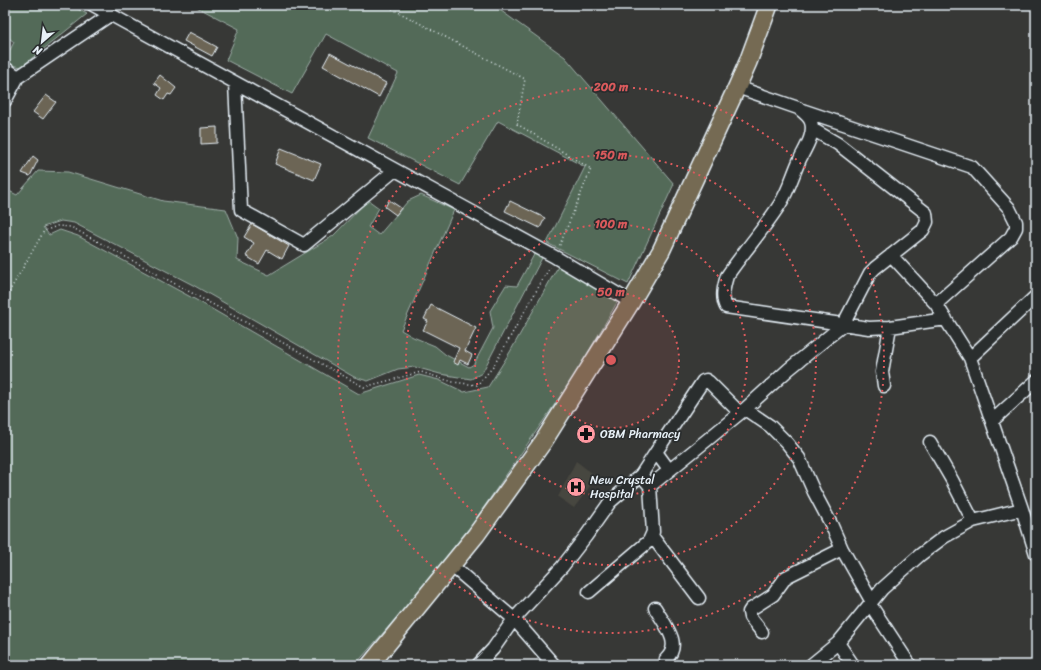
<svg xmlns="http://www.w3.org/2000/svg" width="1041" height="670" font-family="Sriracha,sans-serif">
  <rect width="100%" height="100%" fill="#373836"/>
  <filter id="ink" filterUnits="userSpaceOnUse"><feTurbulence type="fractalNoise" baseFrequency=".025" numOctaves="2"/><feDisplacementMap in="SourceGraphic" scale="8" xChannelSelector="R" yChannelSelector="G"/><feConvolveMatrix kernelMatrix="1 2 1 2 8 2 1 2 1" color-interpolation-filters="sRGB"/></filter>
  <g filter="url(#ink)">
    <path fill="#47463f" d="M576 461 597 477 574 508 558 497Z"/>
    <path fill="#536b58" stroke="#9eaea8" d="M5 5H70L87 14 21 67 8 64 9 52 14 42 5 35Z
      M193 5H493L565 57 674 184 628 284 547 243 585 167 498 121 460 185 368 138 398 73 326 34 292 94 226 60 239 29Z
      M38 171 68 172 163 201 226 209 238 238 237 260 269 275 333 236 368 200 379 208 368 227 379 235 408 201 421 195 454 210 401 330 413 337 435 346 446 355 469 367 474 364 493 328 490 311 506 285 517 286 536 251 543 256 482 373 471 379 440 374 415 367 398 369 368 381 354 377 193 285 74 223 61 221 43 227 49 235 60 230 78 236 198 301 359 394 419 375 439 380 464 392 488 387 510 352 560 263 619 299 577 372 471 526 405 608 355 665H5V189L17 195Z"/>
    <path fill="#6c6555" stroke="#e8f1f8" d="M189 32 217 47 212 56 184 41Z
      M330 53 386 83 379 97 323 66Z
      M160 75 176 88 171 95 168 94 164 100 157 95 161 88 154 83Z
      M46 95 56 102 43 119 33 112Z
      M217 127V143L201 144V128Z
      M281 148 321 164 314 180 275 164Z
      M33 156 38 160 30 176 22 173Z
      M389 200 401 208 396 215 385 207Z
      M510 201 545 218 540 228 505 211Z
      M252 224 289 246 282 259 267 250 259 264 246 256 254 243 244 237Z
      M431 305 476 328 465 351 472 355 468 364 460 360 458 365 453 362 459 348 423 330 428 321 424 319Z"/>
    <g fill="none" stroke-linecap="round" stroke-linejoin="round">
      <g stroke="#e8f1f8" stroke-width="15">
        <path id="minor" d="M93 5 555 257 631 302
          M5 68 18 77
          M235 83 241 210 304 245 395 170
          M737 87 798 108C803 112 809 116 811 122 815 134 805 149 800 159 793 174 789 190 780 204 764 229 744 251 727 276 724 286 721 297 726 307L869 328 890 327 946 319
          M5 101 18 77 110 15
          M802 110 972 167 1009 208 1016 222V228L1011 237 936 304
          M891 255 936 304 970 358 1022 509
          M970 358 1036 296
          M884 386 882 372 890 327
          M745 409 770 426 787 443 799 458 814 492 831 524 842 549 872 602
          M992 421 1036 381
          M930 442 952 480 973 521
          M669 470 656 452 703 381 706 380 709 382 740 413
          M641 475 656 452
          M652 536 699 598
          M452 566 514 619 554 665
          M589 592 649 541 653 532 650 486
          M870 604 910 665
          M655 608C664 624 683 644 666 659L670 665
          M762 632 750 617 749 612 751 609 773 595 786 577 842 549
          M478 665 493 649 514 619 562 567 586 536 610 502 641 475 650 486 707 440 745 409 789 369 843 325 870 273 875 268 923 230 927 222 926 213 838 144 812 129
          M811 665 838 643
          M853 665 838 643 882 589 920 555 944 537 973 521 1022 509 1036 554"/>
      </g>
      <g stroke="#e8f1f8" stroke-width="20">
        <path id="highway" d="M370 665 476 535 543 442 631 302 661 251 737 87 748 62 769 5"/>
      </g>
      <path stroke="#e8f1f8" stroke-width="1.5" stroke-dasharray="1 3" stroke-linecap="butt" d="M385 5 525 79 517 124 591 169 559 247
        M5 299 44 231 57 226 71 227 364 387 421 372 453 382 477 385 493 367 550 267"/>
      <use href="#minor" stroke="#2a2d2e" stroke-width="12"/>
      <use href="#highway" stroke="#746b52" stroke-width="17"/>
    </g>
  </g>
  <circle cx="611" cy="360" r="68" fill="#da5a5c" fill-opacity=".12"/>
  <g fill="none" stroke="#da5a5c" stroke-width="2" stroke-dasharray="2 4">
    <circle cx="611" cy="360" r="68"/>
    <circle cx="611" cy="360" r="136"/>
    <circle cx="611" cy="360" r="205"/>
    <circle cx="611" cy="360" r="273"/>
  </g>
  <defs>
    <g id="pharmacy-disc" transform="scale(1)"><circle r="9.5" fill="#ff9aa2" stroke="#2a2d2e"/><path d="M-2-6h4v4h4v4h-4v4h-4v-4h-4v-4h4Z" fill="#111"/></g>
    <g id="hospital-disc" transform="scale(1)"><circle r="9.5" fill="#ff9aa2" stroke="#2a2d2e"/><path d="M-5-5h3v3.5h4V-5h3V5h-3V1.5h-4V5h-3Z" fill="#111"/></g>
  </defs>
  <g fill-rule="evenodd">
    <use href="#pharmacy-disc" x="586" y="434"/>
    <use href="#hospital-disc" x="576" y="487"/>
  </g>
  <g text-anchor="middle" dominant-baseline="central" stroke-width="3.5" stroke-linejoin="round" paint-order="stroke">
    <g font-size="12" fill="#e8f1f8" stroke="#2a2d2e" text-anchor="start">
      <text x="600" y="434">OBM Pharmacy</text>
      <text x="590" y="480">New Crystal<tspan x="590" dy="14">Hospital</tspan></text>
    </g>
  </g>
  <circle cx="611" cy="360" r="6" fill="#da5a5c" stroke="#2a2d2e" stroke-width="2"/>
  <g font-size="12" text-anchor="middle" font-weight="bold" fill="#da5a5c" stroke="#2a2d2e" stroke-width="3.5" stroke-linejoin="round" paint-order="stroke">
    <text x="611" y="91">200 m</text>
    <text x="611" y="159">150 m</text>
    <text x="611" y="228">100 m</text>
    <text x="611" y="296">50 m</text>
  </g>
  <rect width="1041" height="670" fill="none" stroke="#2a2d2e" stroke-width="20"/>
  <rect x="10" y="10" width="1021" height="650" fill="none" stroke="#e8f1f8" stroke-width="1.5" filter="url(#ink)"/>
  <g transform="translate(42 42) rotate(208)" stroke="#2a2d2e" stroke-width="3" paint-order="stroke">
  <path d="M0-3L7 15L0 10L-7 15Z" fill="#e8f1f8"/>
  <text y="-6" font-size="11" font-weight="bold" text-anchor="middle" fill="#e8f1f8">N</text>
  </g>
</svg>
